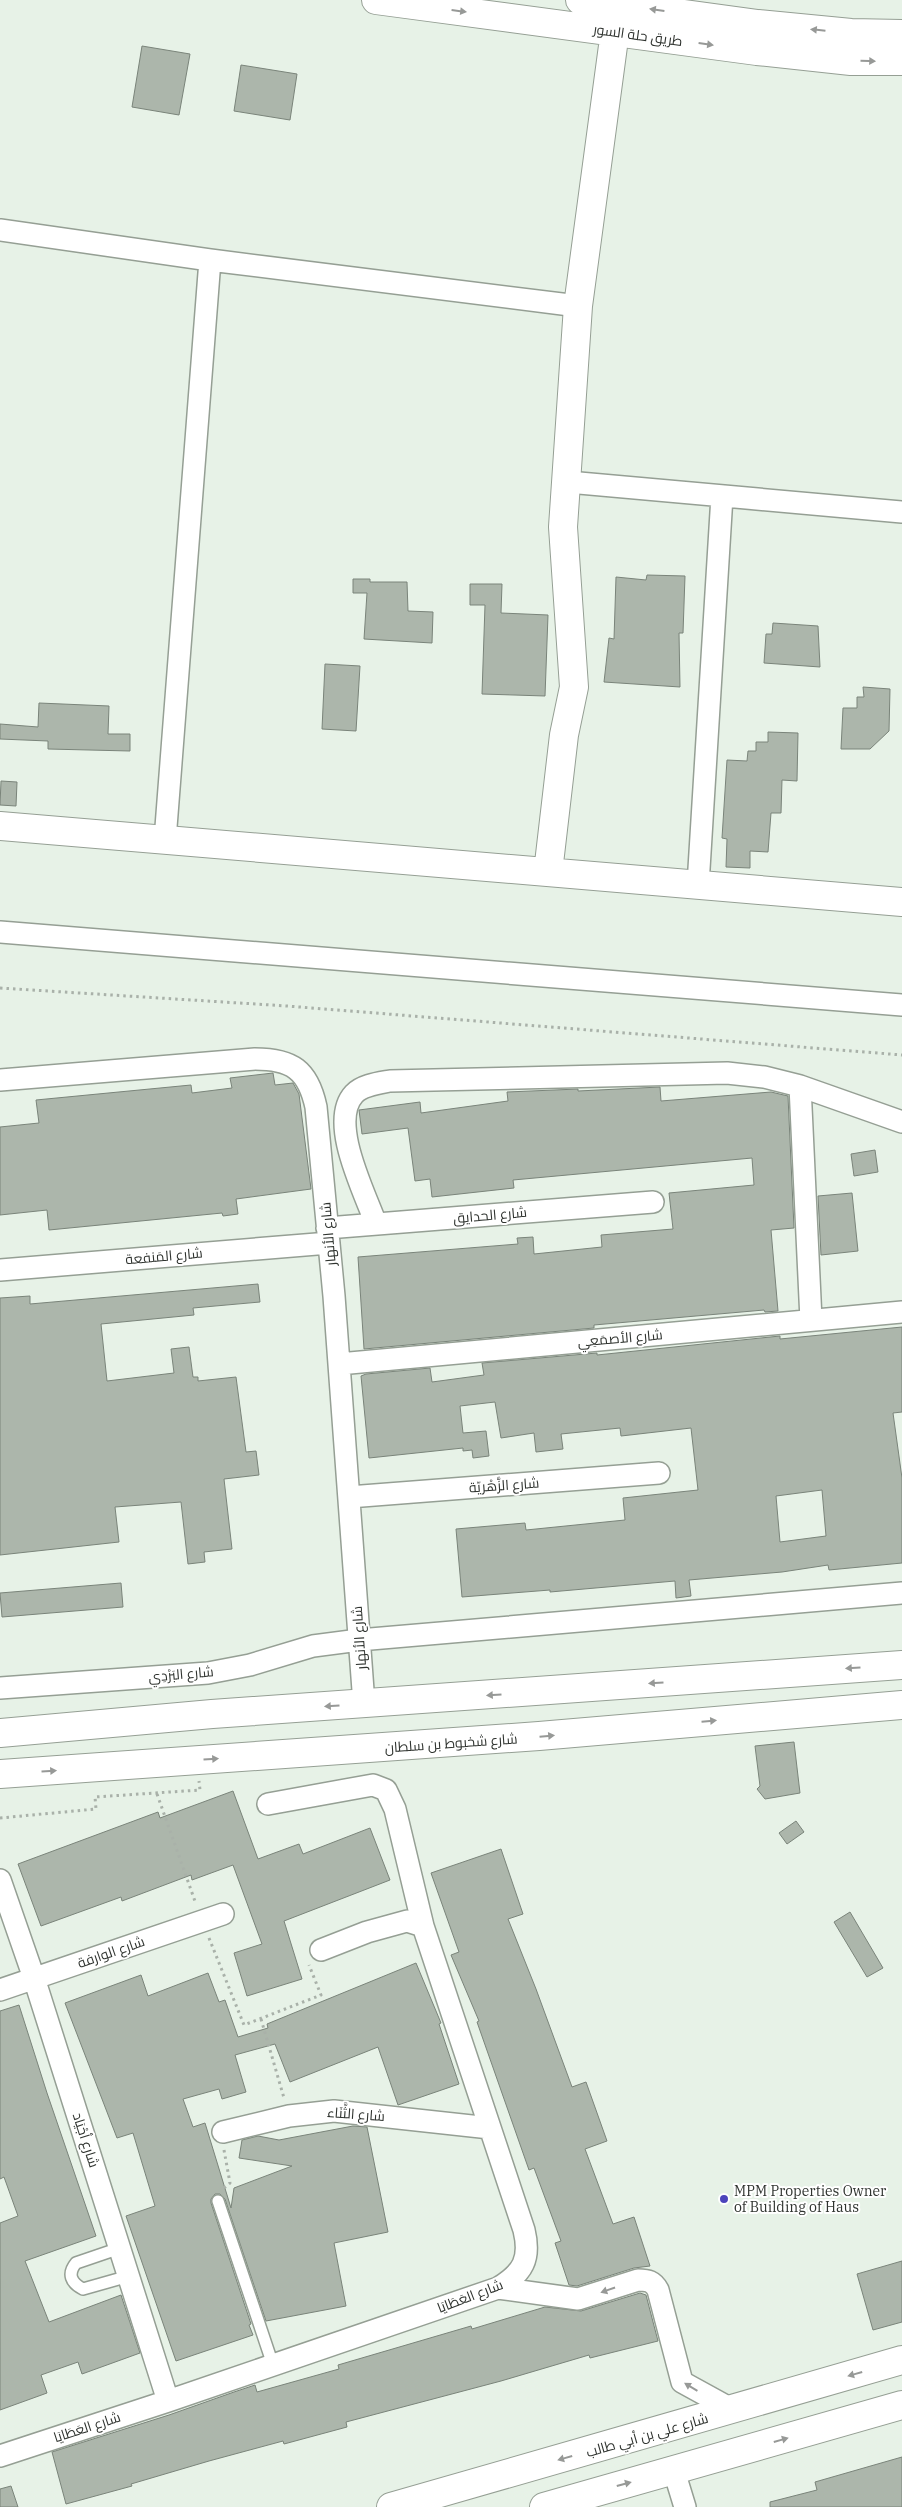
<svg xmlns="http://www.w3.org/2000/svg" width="902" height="2507" font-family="'IBM Plex Serif',Cairo,serif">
  <rect width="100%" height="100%" fill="#e7f2e7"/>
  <path fill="#acb6ab" stroke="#7a847a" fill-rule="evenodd" d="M142 46 190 54 179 115 132 107Z
    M241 65 297 74 290 120 234 111Z
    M647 575 685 576 683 633H679L680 687 604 682 609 638 614 639 616 577 646 580Z
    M353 579H370V582H407L408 611 433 612 432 643 364 639 367 593H353Z
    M470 584H502L501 613 548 615 545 696 482 694 485 605H470Z
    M773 623 818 626 820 667 764 663 766 634H772Z
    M325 664 360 666 356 731 322 729Z
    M863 687 890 689 889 731 870 749H841L843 708H857V697H864Z
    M39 703 109 706 108 734H130V751L48 749V741L0 739V724L38 727Z
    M768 732 798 733 797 781 782 780 781 813H771L768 852 750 851V868L726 867 727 839 722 838 727 760 747 761 748 751H756V742H768Z
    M1 781 17 782 16 806 0 805Z
    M273 1073 275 1085 293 1083 299 1094 311 1189 236 1199 238 1214 223 1216 222 1213 49 1230 47 1210 0 1215V1127L39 1123 36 1100 191 1085 192 1093 232 1088 230 1078Z
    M660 1087 661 1101 771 1092 788 1096 794 1228 771 1230 778 1311 765 1312 764 1310 594 1325V1328L364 1349 358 1257 518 1244 517 1238 533 1237 534 1254 602 1247 601 1235 673 1229 669 1193 754 1185 752 1158 513 1180 514 1188 432 1197 430 1179 415 1181 408 1128 362 1134 359 1110 420 1102 421 1113 508 1101 507 1092 578 1089V1091Z
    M875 1150 878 1172 854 1176 851 1154Z
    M852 1193 858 1251 821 1255 818 1196Z
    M258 1284 260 1302 193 1308 194 1315 101 1324 107 1381 174 1373 171 1349 189 1347 193 1377H198V1381L236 1377 246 1452 256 1451 259 1475 224 1479 232 1549 204 1552 205 1562 188 1564 181 1502 115 1507 119 1542 0 1555V1298L30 1296V1304Z
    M902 1327V1412L893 1413 902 1478V1563L829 1570 828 1565 782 1572 689 1580 691 1596 676 1598 675 1581 550 1592V1590L462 1597 456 1529 525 1523 526 1530 625 1520 623 1498 698 1490 691 1428 621 1436 620 1428 561 1434 563 1449 536 1452 534 1433 501 1438 495 1402 460 1406 463 1433 486 1431 489 1456 473 1458 472 1450 463 1451V1448L369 1458 361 1376 366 1374 430 1368 432 1382 484 1375 482 1363 597 1353V1355L780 1336V1339ZM822 1490 826 1536 780 1542 776 1496Z
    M121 1583 123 1607 2 1617 0 1593Z
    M794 1742 800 1793 765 1799 757 1789 760 1786 755 1746Z
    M233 1791 258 1859 299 1844 303 1854 370 1828 390 1880 284 1921 302 1979 247 1996 234 1953 262 1944 233 1865 192 1880 191 1875 122 1901 121 1897 41 1926 18 1864 158 1812 160 1818Z
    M796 1821 804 1832 787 1844 779 1833Z
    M501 1849 523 1914 508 1919 536 1989 572 2087 586 2082 607 2141 585 2149 613 2224 634 2217 650 2266 634 2268 577 2286 569 2285 555 2243 561 2241 534 2168 529 2170 477 2022 479 2021 451 1955 459 1952 431 1873Z
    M850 1912 883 1968 867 1977 834 1922Z
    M416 1963 441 2023 439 2024 459 2084 398 2105 378 2047 290 2082 275 2044 235 2055 246 2092 222 2099 219 2089 183 2099 193 2127 205 2123 231 2208 234 2188 292 2166 239 2158 242 2140 258 2136 279 2140 353 2126 367 2127 388 2232 334 2243 346 2306 266 2321 225 2199 220 2194H215L211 2199V2203L251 2324 249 2325 253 2335 176 2361 126 2216 155 2206 133 2133 117 2138 65 2003 141 1975 148 1996 208 1973 219 2002 225 2000 238 2037 268 2028 267 2024Z
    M19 2005 47 2093 96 2236 25 2261 49 2322 121 2295 140 2353 82 2374 78 2362 41 2375 47 2393 0 2410V2223L18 2216 4 2177 0 2179V2011Z
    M902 2261V2322L873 2330 857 2274Z
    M640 2293 646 2295 658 2341 590 2358 589 2355 501 2381 346 2422 347 2427 284 2444 283 2441 209 2461 131 2484 132 2486 66 2504 52 2452 169 2415 234 2392 255 2385 257 2392 339 2369 338 2365 471 2326 472 2329 545 2307 581 2311Z
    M902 2457V2507H770V2502L817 2490 815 2482Z
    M11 2486 18 2507H0V2489Z"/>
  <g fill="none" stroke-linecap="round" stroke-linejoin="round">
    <g stroke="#959f94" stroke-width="14">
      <path id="lane" d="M218 2201 273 2365
        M120 2248 76 2263C67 2274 71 2283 83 2289L129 2276"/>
    </g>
    <g stroke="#959f94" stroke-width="24">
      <path id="street" d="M0 230 210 260 578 306
        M568 482 902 512
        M165 840 210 260
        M698 885 722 496
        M0 932 902 1005
        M0 1080 255 1059C292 1059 308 1070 316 1107L334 1296 364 1704
        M800 1086 811 1320
        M376 1224C365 1193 328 1122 354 1094 362 1085 379 1083 390 1081L727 1073 764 1077 800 1086 902 1122
        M327 1228 653 1202
        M0 1270 329 1243
        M339 1364 902 1312
        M349 1497 659 1473
        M0 1688 208 1673 250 1665 313 1646 359 1640 902 1593
        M268 1804 373 1785 386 1790 395 1809 423 1926
        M0 1880 34 1978 168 2401
        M0 1990 223 1914
        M223 2132 289 2116 334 2111 490 2128
        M498 2288 578 2299 638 2280C648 2280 653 2281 658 2290L682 2382 733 2410
        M0 2456 168 2401 498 2288C523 2273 531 2259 524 2230L423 1926 407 1921 367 1932 321 1950
        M674 2471 685 2507"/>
    </g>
    <g stroke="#959f94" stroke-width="30">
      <path id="secondary" d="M376 0 757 51 851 61H902
        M580 0 758 24 851 33 902 34
        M0 826 902 902
        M548 872 564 735 574 687 563 527 578 306 615 31
        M391 2507 902 2360
        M544 2507 902 2405"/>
    </g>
    <g stroke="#959f94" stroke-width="30">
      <path id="primary" d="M0 1733 212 1714 902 1665
        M0 1774 539 1736 902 1705"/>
    </g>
    <path stroke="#a9b1a9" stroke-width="3" stroke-dasharray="2.5 4" stroke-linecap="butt" d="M0 988 287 1006 902 1055
      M157 1794 196 1904
      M0 1818 96 1809 95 1797 200 1790 199 1781
      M209 1938 244 2025 321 1995 309 1965
      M261 2019 284 2098
      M224 2150 230 2183 224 2188"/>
    <use href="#lane" stroke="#fff" stroke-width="11"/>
    <use href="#street" stroke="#fff" stroke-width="21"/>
    <use href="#secondary" stroke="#fff" stroke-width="28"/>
    <use href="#primary" stroke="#fff" stroke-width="28"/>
  </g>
  <defs><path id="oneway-solid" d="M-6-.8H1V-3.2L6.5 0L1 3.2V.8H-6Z" transform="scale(1.25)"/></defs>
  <g fill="#979997">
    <use href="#oneway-solid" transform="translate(657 10) rotate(-172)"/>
    <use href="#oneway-solid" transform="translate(459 11) rotate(7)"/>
    <use href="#oneway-solid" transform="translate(818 30) rotate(-174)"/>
    <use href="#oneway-solid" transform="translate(706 44) rotate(8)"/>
    <use href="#oneway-solid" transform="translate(868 61) rotate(2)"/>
    <use href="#oneway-solid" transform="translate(853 1668) rotate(176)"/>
    <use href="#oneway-solid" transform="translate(656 1683) rotate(176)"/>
    <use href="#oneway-solid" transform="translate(494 1695) rotate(176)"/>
    <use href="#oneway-solid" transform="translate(332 1706) rotate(176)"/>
    <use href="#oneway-solid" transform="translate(709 1721) rotate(-5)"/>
    <use href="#oneway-solid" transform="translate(547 1736) rotate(-5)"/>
    <use href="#oneway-solid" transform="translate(211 1759) rotate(-4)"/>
    <use href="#oneway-solid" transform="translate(49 1771) rotate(-4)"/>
    <use href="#oneway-solid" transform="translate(608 2290) rotate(161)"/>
    <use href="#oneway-solid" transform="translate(855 2374) rotate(164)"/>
    <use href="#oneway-solid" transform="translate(691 2387) rotate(-149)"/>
    <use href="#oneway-solid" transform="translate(781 2440) rotate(-16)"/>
    <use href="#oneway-solid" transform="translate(565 2458) rotate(164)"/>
    <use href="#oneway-solid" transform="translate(624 2484) rotate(-15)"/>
  </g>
  <circle fill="#4c44bb" stroke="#fff" stroke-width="2" cx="724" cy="2199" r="5"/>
  <g text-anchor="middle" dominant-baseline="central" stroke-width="4" stroke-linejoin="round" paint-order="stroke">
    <g font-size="14" fill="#2f332f" stroke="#fff">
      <text transform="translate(638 35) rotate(8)">طريق حلة السور</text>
      <text transform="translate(490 1215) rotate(-5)">شارع الحدايق</text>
      <text transform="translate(328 1234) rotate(-95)">شارع الأنهار</text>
      <text transform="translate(164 1256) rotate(-5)">شارع المَنفعة</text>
      <text transform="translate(620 1338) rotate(-5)">شارع الأصمَعِي</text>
      <text transform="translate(504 1485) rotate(-4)">شارع الزَّهْريّة</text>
      <text transform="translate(359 1638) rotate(-94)">شارع الأنهار</text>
      <text transform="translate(181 1674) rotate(-5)">شارع البَرْدِي</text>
      <text transform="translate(451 1743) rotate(-4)">شارع شخبوط بن سلطان</text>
      <text transform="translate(111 1952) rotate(-19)">شارع الوارفة</text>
      <text transform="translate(356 2114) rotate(4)">شارع الثَّنَاء</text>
      <text transform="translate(86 2140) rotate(72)">شارع أجْيَاد</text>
      <text transform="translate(470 2296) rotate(-21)">شارع العَطَايَا</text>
      <text transform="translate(87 2427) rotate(-18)">شارع العَطَايَا</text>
      <text transform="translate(647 2435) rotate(-16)">شارع علي بن أبي طالب</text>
    </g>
    <g font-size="14" fill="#2f332f" stroke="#fff" text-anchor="start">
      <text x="734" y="2191">MPM Properties Owner<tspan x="734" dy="16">of Building of Haus</tspan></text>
    </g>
  </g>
</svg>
